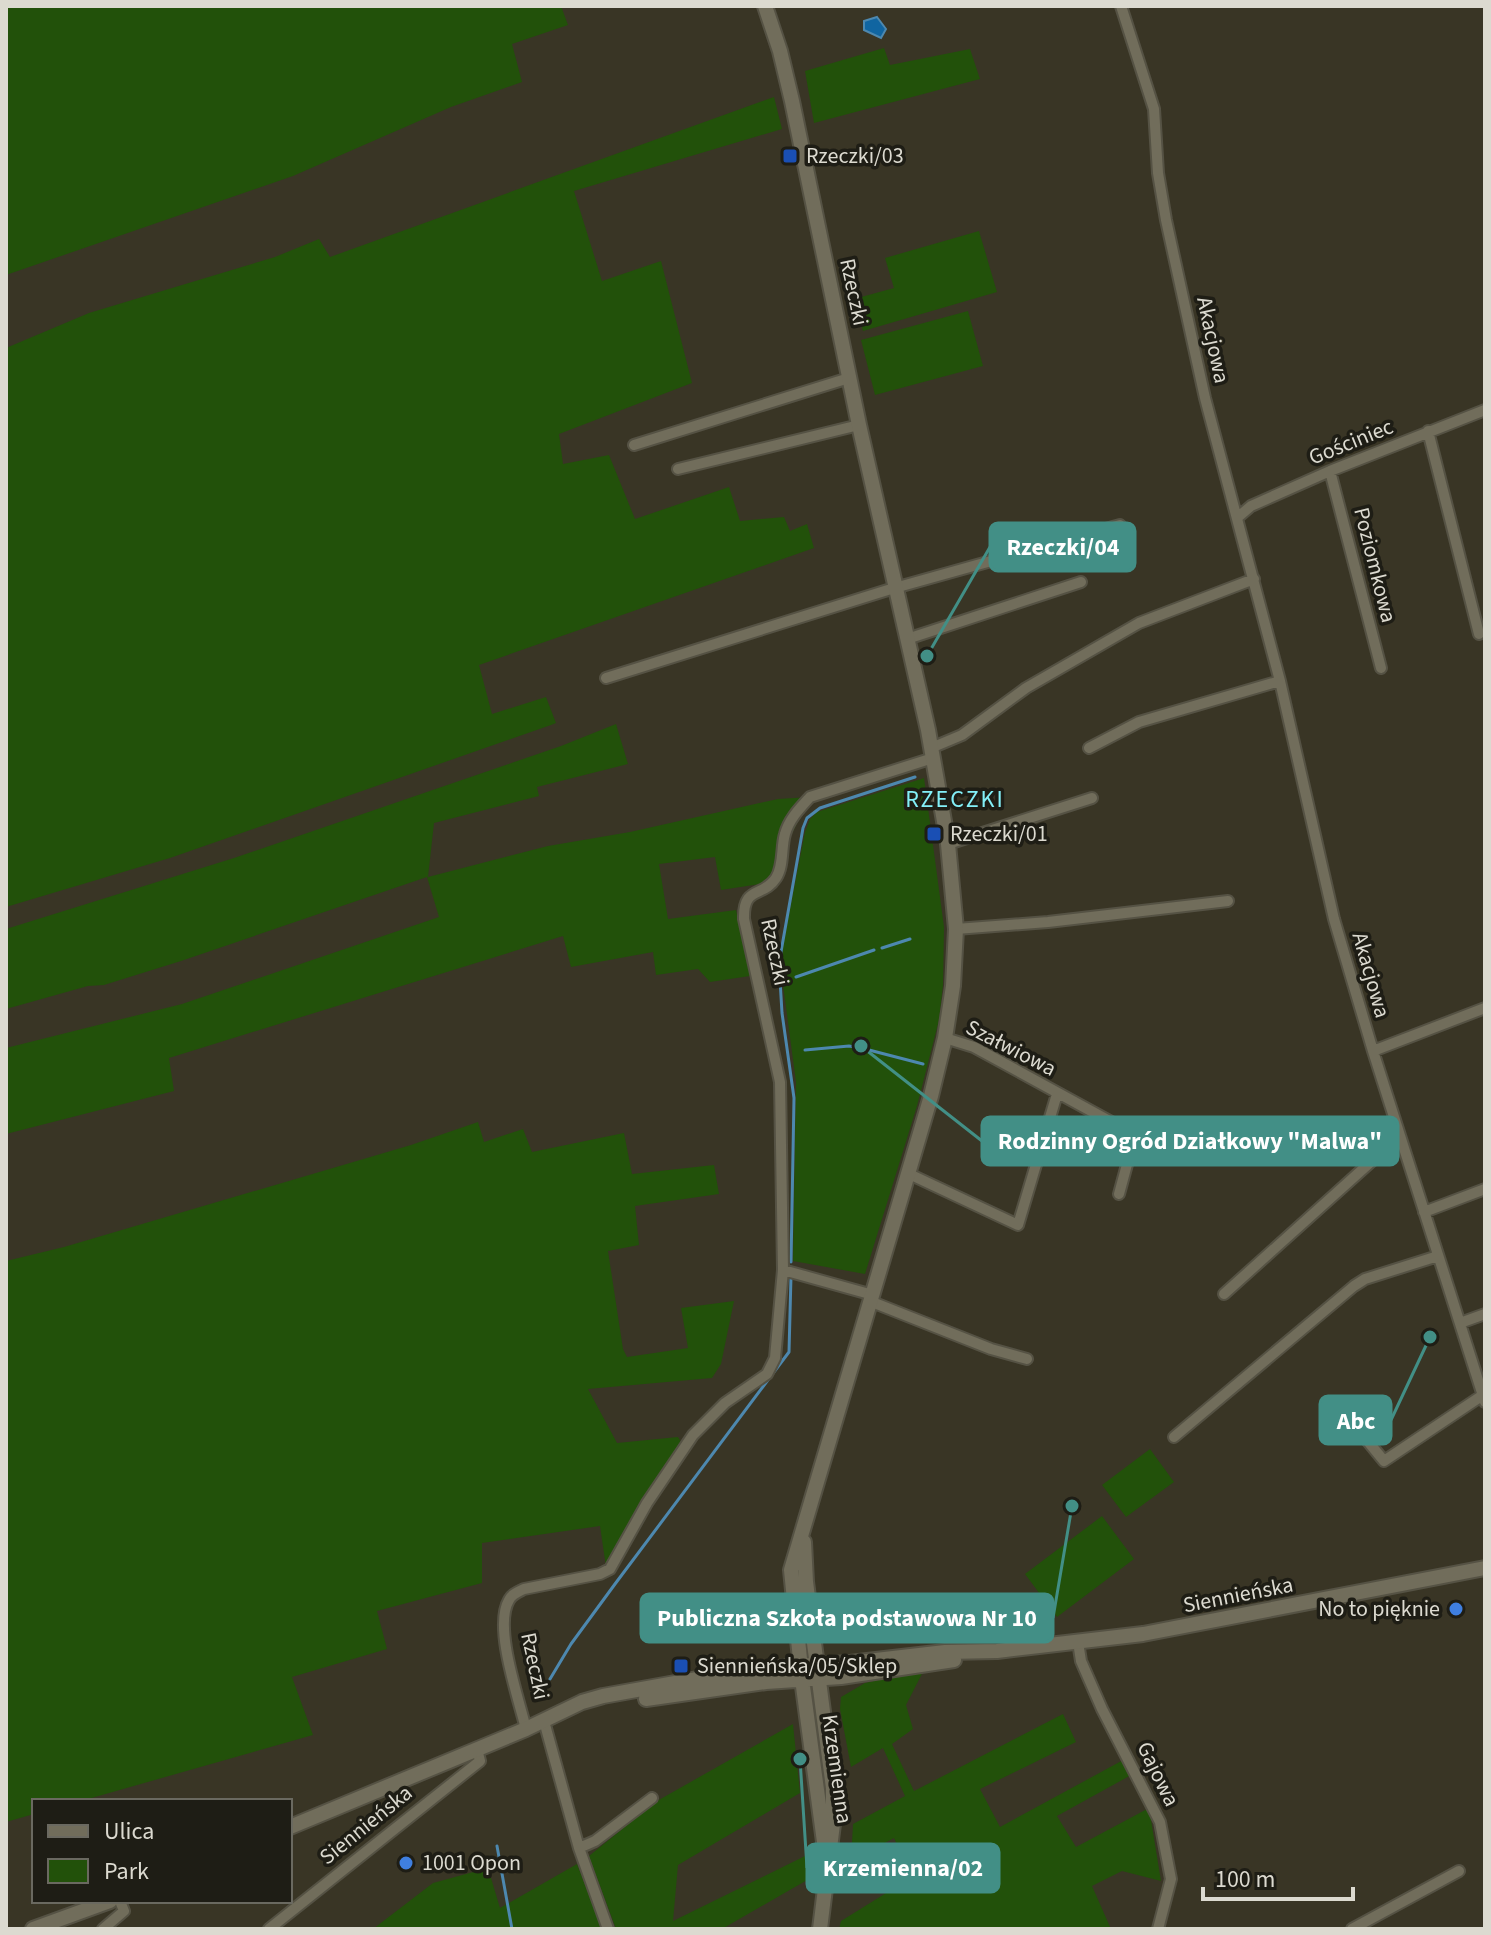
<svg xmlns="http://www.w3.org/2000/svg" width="1491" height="1935" font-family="'Source Sans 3',sans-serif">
  <rect width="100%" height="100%" fill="#393525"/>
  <path fill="#22510a" d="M6 6H561L568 25 512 44 522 82 451 107 293 176 6 275Z
    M884 48 890 65 970 49 980 79 814 123 805 71Z
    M774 97 782 129 574 191 602 281 661 261 692 383 559 434 563 464 609 455 635 519 729 487 740 521 784 517 790 531 807 524 814 548 479 665 492 714 546 697 556 723 551 725 170 858 6 907V348L89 313 275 257 319 239 330 257Z
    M979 231 997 292 863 331 854 299 894 288 885 258Z
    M968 311 983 366 875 395 861 340Z
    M616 724 628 764 537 787 539 796 434 823 428 877 548 846 630 832 778 799 810 797 771 876 760 884 721 890 715 857 659 864 668 919 736 910 750 976 710 982 698 969 656 975 653 952 571 967 563 936 169 1058 174 1091 6 1134V1048L182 1004 439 917 427 877 181 961 104 985 88 986 6 1009V929L234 858 561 746Z
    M924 778 944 927 943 985 939 1020 917 1106 865 1274 793 1261 796 1082 782 977 783 945 805 832 810 819 817 812Z
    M478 1122 484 1142 523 1129 532 1152 624 1133 632 1174 714 1165 719 1194 635 1206 639 1245 608 1251 623 1349 627 1357 688 1348 681 1308 734 1301 721 1364 712 1378 588 1389 617 1443 678 1437 681 1442 606 1567 600 1526 482 1543V1583L377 1611 387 1649 292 1677 313 1735 81 1801H34V1814L6 1822V1261L64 1247 411 1145Z
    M1150 1449 1174 1482 1126 1517 1102 1485Z
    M1102 1516 1134 1559 1057 1617 1025 1574Z
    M924 1670 906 1705 913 1729 892 1744 914 1791 1063 1714 1076 1742 980 1789 1000 1827 1125 1759 1133 1774 1057 1816 1076 1847 1149 1808 1161 1881 1122 1871 1092 1886 1111 1929H839L841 1921 912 1877 894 1838 851 1861 853 1824 905 1796 883 1748 851 1767 840 1709 841 1697 865 1683Z
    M793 1724 800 1793 678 1865 673 1921 809 1854V1879L722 1929H616L589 1856 657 1801Z
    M577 1864 602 1929H373L433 1883 488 1868 500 1908Z"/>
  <path fill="#1065a1" stroke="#4d88af" stroke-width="2" d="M877 17 886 29 881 38 864 30V21Z"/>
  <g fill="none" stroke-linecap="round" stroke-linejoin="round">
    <path stroke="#4d88af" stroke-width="3" d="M882 948 910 939
      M796 977 874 950
      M805 1050 849 1046 860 1048
      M869 1050 923 1064
      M791 1262 794 1098 782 1013 779 963 803 828 807 818 820 808 915 777
      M550 1679 571 1644 615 1584 789 1352 791 1276
      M497 1846 512 1929"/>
    <g stroke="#555244" stroke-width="14">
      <path id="street" d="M1121 6 1154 109 1158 173 1166 220 1205 398 1280 681 1334 919 1373 1051 1485 1402
        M1428 431 1479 634
        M634 445 849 378
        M678 469 859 425
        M1330 471 1381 668
        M1237 518 1251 506 1330 471 1485 410
        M907 639 1081 582
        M606 678 891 589 1120 525
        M931 748 962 735 1026 688 1139 623 1254 579
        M1089 748 1139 722 1280 681
        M948 844 1092 798
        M956 929 1048 922 1228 901
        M945 1038 974 1047 1135 1135 1119 1194
        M1373 1051 1485 1008
        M907 1173 1018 1225 1057 1094
        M1424 1212 1485 1189
        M783 1270 873 1295
        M1224 1294 1393 1142 1400 1138
        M872 1302 991 1349 1027 1359
        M1460 1323 1485 1314
        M1339 1406 1384 1461 1483 1395
        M1174 1437 1354 1286 1365 1279 1438 1256
        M1078 1642 1081 1661 1102 1709 1160 1822 1171 1879 1158 1929
        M544 1721 579 1848 608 1929
        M526 1729C519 1699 493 1627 509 1600 512 1594 518 1592 524 1589L600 1574 610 1569 647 1503 693 1435 725 1403 767 1374 775 1358 783 1270 780 1082 744 919C743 885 763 898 776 878 784 866 781 847 785 834 789 819 800 808 810 797L933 758
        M579 1848 595 1841 652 1798
        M103 1929 124 1911 120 1901
        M269 1929 480 1761 477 1749
        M1352 1929 1459 1871"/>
    </g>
    <g stroke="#555244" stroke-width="18">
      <path id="secondary" d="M765 6 780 51 792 101 859 425 928 730 948 844 956 929 953 986 945 1038 931 1096 791 1570 802 1679 827 1864
        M804 1542 806 1582 833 1788V1824L820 1929
        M646 1699 766 1682 841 1677 954 1660
        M290 1827 526 1729 582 1702 603 1696 703 1678 794 1666 850 1663 945 1652 997 1651 1143 1634 1485 1568
        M33 1929 110 1901"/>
    </g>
    <use href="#street" stroke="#716d5b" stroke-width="10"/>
    <use href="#secondary" stroke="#716d5b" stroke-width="14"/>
  </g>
  <g fill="#1a4fb4" stroke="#1e1d15" stroke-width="3">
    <rect x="782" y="148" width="16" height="16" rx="4"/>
    <rect x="926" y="826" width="16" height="16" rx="4"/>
    <rect x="673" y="1658" width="16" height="16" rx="4"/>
  </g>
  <g fill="#3f7fe0" stroke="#1e1d15" stroke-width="3">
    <circle cx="1456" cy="1609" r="8"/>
    <circle cx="406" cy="1863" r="8"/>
  </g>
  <g text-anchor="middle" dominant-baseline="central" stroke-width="7" stroke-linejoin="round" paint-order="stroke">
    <g font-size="22" fill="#dcdad0" stroke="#1e1d15" text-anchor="start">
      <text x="806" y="156">Rzeczki/03</text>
      <text x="950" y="834">Rzeczki/01</text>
      <text x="1440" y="1609" text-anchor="end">No to pięknie</text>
      <text x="697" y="1666">Siennieńska/05/Sklep</text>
      <text x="422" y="1863">1001 Opon</text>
    </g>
    <g font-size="22" fill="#dcdad0" stroke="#1e1d15">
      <text transform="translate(854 292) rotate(78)">Rzeczki</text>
      <text transform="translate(1213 340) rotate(78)">Akacjowa</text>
      <text transform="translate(1351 442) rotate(-22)">Gościniec</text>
      <text transform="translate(1375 565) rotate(76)">Poziomkowa</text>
      <text transform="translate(775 952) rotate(78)">Rzeczki</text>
      <text transform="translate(1371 975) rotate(74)">Akacjowa</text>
      <text transform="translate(1011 1048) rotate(27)">Szałwiowa</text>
      <text transform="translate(1238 1595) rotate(-11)">Siennieńska</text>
      <text transform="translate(535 1666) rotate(78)">Rzeczki</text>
      <text transform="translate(837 1769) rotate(82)">Krzemienna</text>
      <text transform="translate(1158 1774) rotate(64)">Gajowa</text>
      <text transform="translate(366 1825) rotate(-39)">Siennieńska</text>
    </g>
    <g font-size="24" letter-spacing="2" fill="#83eff7" stroke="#1e1d15">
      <text x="955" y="799">RZECZKI</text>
    </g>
  </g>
  <path fill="none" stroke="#428f86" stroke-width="3" d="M927 656L990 547M861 1046L982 1141M1430 1337L1391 1420M1072 1506L1053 1618M800 1759L807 1868"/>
  <g fill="#428f86" stroke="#1e1d15" stroke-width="3">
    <circle cx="927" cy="656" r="8"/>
    <circle cx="861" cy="1046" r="8"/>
    <circle cx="1430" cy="1337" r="8"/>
    <circle cx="1072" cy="1506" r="8"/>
    <circle cx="800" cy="1759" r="8"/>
  </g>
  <g fill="#428f86" stroke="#428f86" stroke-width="3">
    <rect x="990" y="523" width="145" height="48" rx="8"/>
    <rect x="982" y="1117" width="416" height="48" rx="8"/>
    <rect x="1320" y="1396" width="71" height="48" rx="8"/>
    <rect x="641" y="1594" width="412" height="48" rx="8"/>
    <rect x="807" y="1844" width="192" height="48" rx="8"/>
  </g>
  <g font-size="24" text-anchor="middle" font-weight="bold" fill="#fff">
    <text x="1063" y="555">Rzeczki/04</text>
    <text x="1190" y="1149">Rodzinny Ogród Działkowy "Malwa"</text>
    <text x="1356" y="1429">Abc</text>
    <text x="847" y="1626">Publiczna Szkoła podstawowa Nr 10</text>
    <text x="903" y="1876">Krzemienna/02</text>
  </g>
  <rect width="1491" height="1935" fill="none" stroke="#dcdad0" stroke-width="16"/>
  <rect x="32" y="1799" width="260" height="104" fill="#1e1d15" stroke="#6a6960" stroke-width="2"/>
  <rect x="48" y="1825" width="40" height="12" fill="#716d5b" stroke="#6a6960" stroke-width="2"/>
  <text x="104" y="1839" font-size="24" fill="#dcdad0">Ulica</text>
  <rect x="48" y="1859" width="40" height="24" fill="#22510a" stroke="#6a6960" stroke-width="2"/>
  <text x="104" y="1879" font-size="24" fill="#dcdad0">Park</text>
  <path d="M1203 1887v12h150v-12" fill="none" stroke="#dcdad0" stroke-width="4"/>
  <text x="1215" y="1887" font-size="24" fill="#dcdad0" stroke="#1e1d15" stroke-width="6" paint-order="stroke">100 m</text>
</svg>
